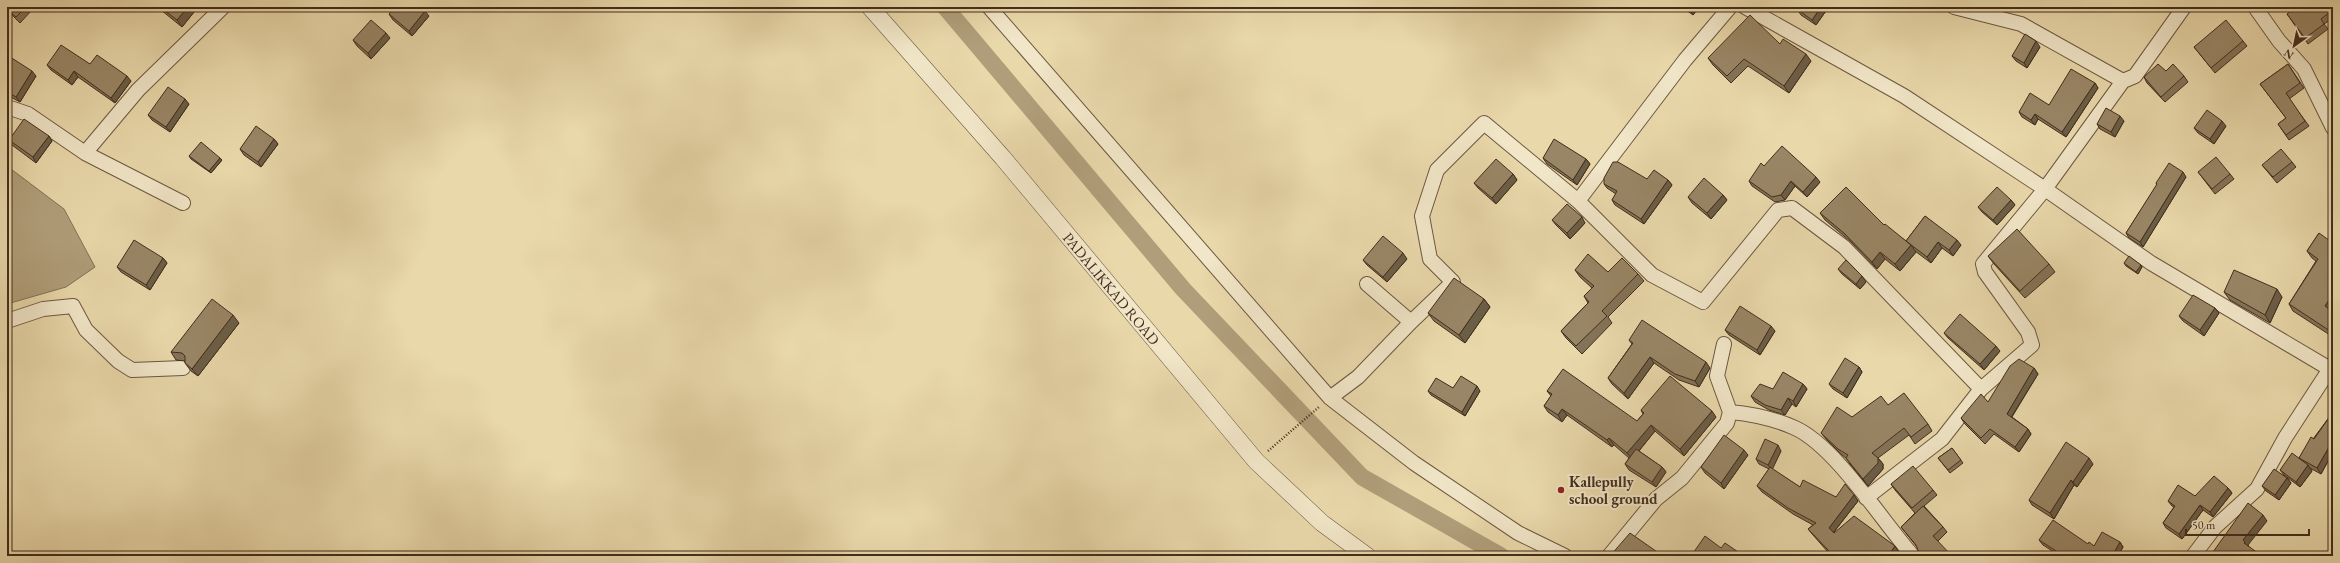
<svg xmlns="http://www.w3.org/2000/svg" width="2340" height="563" font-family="'EB Garamond',serif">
  <rect width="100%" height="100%" fill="#e9d8aa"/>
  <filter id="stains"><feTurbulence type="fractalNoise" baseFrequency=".005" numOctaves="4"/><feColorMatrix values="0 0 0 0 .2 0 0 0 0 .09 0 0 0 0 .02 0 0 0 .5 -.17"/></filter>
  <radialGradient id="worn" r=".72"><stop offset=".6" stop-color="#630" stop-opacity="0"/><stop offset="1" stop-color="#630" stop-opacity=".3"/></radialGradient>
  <path fill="#b09e7a" stroke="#847154" d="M7 166 64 209 95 267 66 287 7 304Z"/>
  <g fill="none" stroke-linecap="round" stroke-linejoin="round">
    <path stroke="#b09e7a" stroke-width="17" d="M945 7 1183 289 1362 477 1501 556"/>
    <g stroke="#6c5840" stroke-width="16">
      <path id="minor" d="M989 7 1330 398 1414 463 1518 533 1565 556
        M1745 7 1904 96 2045 189 2151 263 2330 369
        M1954 7 2021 24 2123 81 2135 76 2184 7
        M2255 7 2279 41 2304 69 2333 128
        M7 107 28 114 85 153 183 203
        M85 153 138 90 223 7
        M1578 201 1652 275 1703 302 1778 210 1792 208 1844 247 1981 389
        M1367 284 1411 322
        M7 321 43 309 73 306 86 330 118 361 132 370 183 368
        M1724 344 1717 376 1730 412
        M1330 398 1358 377 1411 322 1453 282 1430 259 1422 216 1437 170 1484 123 1578 201 1685 60 1730 7
        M1866 498 1942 439 1981 389 2032 345 2028 332 1985 272 1983 264 2045 189 2123 81
        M1609 556 1656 499 1682 478 1727 423 1730 412C1752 414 1775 419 1795 428 1835 446 1882 521 1913 556
        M2193 556 2215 527 2257 489 2285 438 2333 364"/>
    </g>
    <g stroke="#6c5840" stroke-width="18">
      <g id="tertiary">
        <path id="s1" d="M870 7 1003 158 1256 461 1322 523 1367 556"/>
      </g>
    </g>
    <path stroke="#422d1c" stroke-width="2.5" stroke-dasharray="1 2" stroke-linecap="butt" d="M1268 451 1319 407"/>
    <use href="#minor" stroke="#f1e6c8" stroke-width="14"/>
    <use href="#tertiary" stroke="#f1e6c8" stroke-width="17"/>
  </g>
  <path fill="#847358" stroke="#422d1c" d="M7 7H28L31 11 20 23 7 10Z
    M158 7H198L182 27 161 10Z
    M318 7H328L324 12Z
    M1682 7H1699L1693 15Z
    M2140 7H2148L2146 11Z
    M2327 7 2333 16V18L2324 24 2328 29 2308 44 2287 14Z
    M1828 8 1816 25 1801 15 1797 9Z
    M389 14 429 16 412 36 393 20Z
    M390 38 371 59 357 46 353 40Z
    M2243 41 2247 46 2215 73 2194 47Z
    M1780 44 1811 61 1789 93 1748 66 1731 83 1713 65 1708 58Z
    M2040 47 2027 68 2016 61 2012 56Z
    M7 55 36 76 20 102 7 95Z
    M90 64 131 81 115 103 78 77 72 85 51 70 47 65Z
    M2288 64 2304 88 2289 99 2309 126 2289 140 2278 124 2286 118 2260 84Z
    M2166 71 2184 76 2188 82 2165 102 2147 83 2144 77Z
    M2095 83 2098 88 2066 137 2038 119 2035 125 2022 117 2019 112 2049 105Z
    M189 104 170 132 152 120 148 115Z
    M2124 121 2115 137 2100 129 2097 124Z
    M2226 126 2214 144 2198 133 2194 128Z
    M49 136 52 141 36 163 12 145 9 140Z
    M274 139 278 144 261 167 244 155 240 149Z
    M189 156 220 158 222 160 211 173 191 159Z
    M1543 158 1586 159 1590 164 1577 185 1547 164Z
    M2292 162 2296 167 2277 183 2262 165Z
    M1764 166 1820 182 1807 197 1795 186 1785 200 1775 202 1752 186 1749 181Z
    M2198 172 2230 174 2234 179 2215 194Z
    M1513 174 1517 180 1496 204 1478 188 1474 183Z
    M2186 177 2143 247 2129 238 2126 233 2157 185 2156 183Z
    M1647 179 1668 180 1672 185 1644 224 1615 205 1612 200 1616 194 1607 188 1604 184Z
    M1723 195 1727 200 1711 219 1692 203 1688 197Z
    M2011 200 2015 205 1997 225 1982 212 1978 207Z
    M1820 213 1884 225 1906 241 1925 216 1961 245 1953 256 1942 248 1931 263 1915 251 1916 252 1900 271 1885 259 1877 269 1850 241 1825 220Z
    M1552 220 1585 223 1570 239 1556 225Z
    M2319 233 2331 311 2333 312V337L2293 311 2289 304 2316 261 2312 258 2307 251Z
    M1988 256 2049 264 2055 272 2025 298 1994 264Z
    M163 258 167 263 150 290 121 272 117 267Z
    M1407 259 1387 282 1367 265 1363 260Z
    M2124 263 2141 265 2142 267 2138 274 2126 266Z
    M1838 269 1866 282 1860 289 1842 274Z
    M1575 270 1638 274 1644 281 1608 317 1612 323 1582 354 1566 338 1561 331 1588 303 1584 296 1592 288 1580 277Z
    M2224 292 2282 297 2270 323 2230 300Z
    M1484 299 1490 307 1465 343 1434 321 1428 313Z
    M2215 308 2219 313 2204 336 2183 321 2179 316Z
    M239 323 198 376 191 371 185 363V361L176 360 171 352Z
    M1725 330 1775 331 1760 355 1729 335Z
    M1944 333 2000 351 1984 370 1948 338Z
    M1629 340 1710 368 1699 387 1679 380 1654 363 1628 399 1612 384 1608 378 1632 344Z
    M1859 367 1862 372 1847 398 1833 389 1829 384Z
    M2034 368 2038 374 2012 417 2028 429 2031 434 2019 452 1994 434 1985 444 1965 424 1961 418 1988 402Z
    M1803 384 1807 389 1796 407 1792 404 1785 415 1769 410 1755 402 1751 396 1773 389Z
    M1453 388 1480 391 1465 416 1431 395 1428 391Z
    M1547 391 1637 421 1643 414 1641 410 1716 417 1684 456 1655 431 1639 451 1662 467 1666 472 1656 487 1629 470 1625 464 1629 458 1614 445 1612 447 1567 415 1562 422 1548 412 1544 406 1551 396Z
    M1888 405 1928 424 1932 431 1915 444 1909 435 1878 458 1883 464V469L1868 486 1850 464 1846 458 1842 455 1826 439 1821 433 1852 417Z
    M2333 412V452L2321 474 2310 468 2312 471 2300 487 2284 475 2280 470 2299 458Z
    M1952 448 1963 463 1950 473 1938 458Z
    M1781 451 1772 469 1800 487 1836 497 1854 495 1858 501 1834 532 1899 552 1896 556H1825L1828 552 1813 535 1808 529 1813 525 1793 514 1762 492 1757 486 1769 469 1759 464 1756 459Z
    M1748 455 1724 489 1705 473 1701 467Z
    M2093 464 2077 487 2074 485 2054 519 2032 505 2029 500Z
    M2287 478 2291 483 2279 500 2266 491 2262 486Z
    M1891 484 1933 490 1937 495 1924 506 1943 527 1947 532 1938 541 1918 550 1917 547 1901 527 1915 513 1895 490Z
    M2228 488 2232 493 2213 517 2203 510 2182 539 2166 528 2163 523 2174 507 2172 506 2168 501 2195 496Z
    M2039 540 2088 544 2094 546 2120 542 2123 547 2118 556H2060L2043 545Z"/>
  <path fill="#6b5e47" stroke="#422d1c" d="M188 7H198L182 27 177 20Z
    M1691 7H1699L1693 15 1690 9Z
    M1821 7H1827L1828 8 1816 25 1812 20Z
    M2143 7H2148L2146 11Z
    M425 11 429 16 412 36 409 31Z
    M386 33 390 38 371 59 368 53Z
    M2036 41 2040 47 2027 68 2024 63Z
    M1806 54 1811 61 1789 93 1784 86Z
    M32 71 36 76 20 102 16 97Z
    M74 71 78 77 72 85 68 80Z
    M127 76 131 81 115 103 111 98Z
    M2095 83 2098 88 2066 137 2062 132Z
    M185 99 189 104 170 132 166 127Z
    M2035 114 2038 119 2035 125 2031 120Z
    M2120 116 2124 121 2115 137 2111 132Z
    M2222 121 2226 126 2214 144 2210 139Z
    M49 136 52 141 36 163 33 157Z
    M274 139 278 144 261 167 258 162Z
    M220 158 222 160 211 173 209 171Z
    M1586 159 1590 164 1577 185 1573 180Z
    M2183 172 2186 177 2143 247 2140 242Z
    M1513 174 1517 180 1496 204 1492 198Z
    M1816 177 1820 182 1807 197 1803 192Z
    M1668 180 1672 185 1644 224 1641 219Z
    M1791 181 1795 186 1785 200 1781 195Z
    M1723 195 1727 200 1711 219 1707 213Z
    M2011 200 2015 205 1997 225 1993 220Z
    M1582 217 1585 223 1570 239 1567 233Z
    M1957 240 1961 245 1953 256 1949 250Z
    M1938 242 1942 248 1931 263 1927 257Z
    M1911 245 1916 252 1900 271 1895 264Z
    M1880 252 1885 259 1877 269 1872 262Z
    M1403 253 1407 259 1387 282 1383 277Z
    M163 258 167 263 150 290 146 285Z
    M2141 265 2142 267 2138 274 2136 272Z
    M1862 276 1866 282 1860 289 1856 284Z
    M2277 289 2282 297 2270 323 2265 315Z
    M2333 294V308L2330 313 2325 306Z
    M1484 299 1490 307 1465 343 1459 335Z
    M2215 308 2219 313 2204 336 2200 330Z
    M233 315 239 323 198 376 192 369Z
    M1771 326 1775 331 1760 355 1757 350Z
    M2333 327V336L2330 331Z
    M1996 346 2000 351 1984 370 1980 364Z
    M1650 357 1654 363 1628 399 1624 393Z
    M1706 362 1710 368 1699 387 1695 381Z
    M1859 367 1862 372 1847 398 1843 393Z
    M2034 368 2038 374 2010 419 2007 414Z
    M1803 384 1807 389 1796 407 1793 401Z
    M1477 386 1480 391 1465 416 1462 412Z
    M1788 398 1792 404 1785 415 1781 410Z
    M1562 409 1567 415 1562 422 1558 415Z
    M1712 411 1716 417 1684 456 1680 449Z
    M1651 425 1655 431 1632 459 1627 453Z
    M2028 429 2031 434 2019 452 2015 447Z
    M1609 438 1614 445 1612 447 1607 440Z
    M2333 440V452L2321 474 2317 468Z
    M1778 445 1781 451 1772 470 1768 465Z
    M1744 450 1748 455 1724 489 1721 483Z
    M1878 458 1883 464V469L1868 486 1863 479Z
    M2089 458 2093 464 2077 487 2073 482Z
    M2308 465 2312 471 2300 487 2296 482Z
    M1662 467 1666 472 1656 487 1652 482Z
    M2287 478 2291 483 2279 500 2275 495Z
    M2071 480 2074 485 2054 519 2050 513Z
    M2228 488 2232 493 2213 517 2210 512Z
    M1854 495 1858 501 1833 533 1829 528Z
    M2200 505 2203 510 2182 539 2179 534Z
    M2263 515 2267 521 2248 545 2249 547 2244 543 2243 540Z
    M2120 542 2123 547 2118 556H2112Z
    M1895 546 1899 552 1896 556H1888Z"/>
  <path fill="#998666" stroke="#422d1c" d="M7 7H26L16 17 7 9Z
    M160 7H188L177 20Z
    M395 7H420L425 11 409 31 389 14Z
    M1686 7H1691L1690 9Z
    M1799 7H1821L1812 20 1797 9Z
    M2296 7H2327L2330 12 2321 19 2324 24 2305 38 2287 14Z
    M1750 15 1780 44 1783 39 1806 54 1784 86 1744 59 1727 76 1708 58Z
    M371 20 386 33 368 53 353 40Z
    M2226 20 2243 41 2211 68 2194 47Z
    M2025 34 2036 41 2024 63 2012 56Z
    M61 45 90 64 97 55 127 76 111 98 74 71 68 80 47 65Z
    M7 55 32 71 16 97 7 92Z
    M2158 64 2166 71 2173 64 2184 76 2161 97 2144 77Z
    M2288 64 2300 83 2286 93 2305 121 2286 135 2278 124 2286 118 2260 84Z
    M2071 69 2095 83 2062 132 2035 114 2031 120 2019 112 2030 93 2049 105Z
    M168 87 185 99 166 127 148 115Z
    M2106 108 2120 116 2111 132 2097 124Z
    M2207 110 2222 121 2210 139 2194 128Z
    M24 119 49 136 33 157 9 140Z
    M256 126 274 139 258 162 240 149Z
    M1554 139 1586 159 1573 180 1543 158Z
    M201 142 220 158 209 171 189 156Z
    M1782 146 1816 177 1803 192 1791 181 1781 195 1772 197 1749 181 1761 163 1764 166Z
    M2281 149 2292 162 2273 177 2262 165Z
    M2216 157 2230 174 2212 189 2198 172Z
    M1496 159 1513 174 1492 198 1474 183Z
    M1613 162H1618L1647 179 1654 170 1668 180 1641 219 1612 200 1617 191 1604 184V178Z
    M2169 163 2183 172 2140 242 2126 233 2157 184 2156 183Z
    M1704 178 1723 195 1707 213 1688 197Z
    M1846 187 1884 225 1885 224 1911 245 1895 264 1880 252 1872 262 1845 234 1820 213Z
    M1997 187 2011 200 1993 220 1978 207Z
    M1567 204 1582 217 1567 233 1552 220Z
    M1925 216 1957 240 1949 250 1938 242 1927 257 1906 241Z
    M2017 229 2049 264 2020 291 1988 256Z
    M2319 233 2333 243V294L2325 306 2333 312V327L2330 331 2289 304 2318 259 2307 251Z
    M1383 236 1403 253 1383 277 1363 260Z
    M134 240 163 258 146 285 117 267Z
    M1588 254 1608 272 1622 258 1638 274 1602 311 1607 316 1576 346 1561 331 1589 302 1584 296 1594 286 1575 270Z
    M2129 256 2141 265 2136 272 2124 263Z
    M1846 260 1862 276 1856 284 1838 269Z
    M2234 270 2277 289 2265 315 2224 292Z
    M1454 278 1484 299 1459 335 1428 313Z
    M2193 295 2215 308 2200 330 2179 316Z
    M212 299 233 315 192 369 185 363V356L182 353 171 352Z
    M1740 306 1771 326 1757 350 1725 330Z
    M1960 314 1996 346 1980 364 1944 333Z
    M1642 320 1706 362 1695 381 1675 374 1650 357 1624 393 1608 378 1633 343 1629 340Z
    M1845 358 1859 367 1843 393 1829 384Z
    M2019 359 2034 368 2007 414 2028 429 2015 447 1990 429 1981 438 1961 418 1981 394 1988 402 2010 366Z
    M1563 369 1637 421 1644 413 1641 410 1670 376 1712 411 1680 449 1651 425 1627 453 1609 438 1607 440 1562 409 1558 415 1544 406 1552 394 1547 391Z
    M1783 372 1803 384 1793 401 1788 398 1781 410 1765 405 1751 396 1760 384 1773 389Z
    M1461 376 1477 386 1462 412 1428 391 1436 378 1453 388Z
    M1904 393 1928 424 1911 437 1904 428 1872 453 1878 458V463L1863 479 1846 458 1848 455 1838 449 1821 433 1837 407 1852 417 1881 396 1888 405Z
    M2333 412V440L2317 468 2299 458 2311 437 2314 439Z
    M1724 435 1744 450 1721 483 1701 467Z
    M1765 439 1778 445 1768 465 1756 459Z
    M2066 442 2089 458 2073 482 2071 480 2050 513 2029 500Z
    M1952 448 1961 460 1948 470 1938 458Z
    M1636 449 1662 467 1652 482 1625 464Z
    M2292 453 2308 465 2296 482 2280 470Z
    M1913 466 1933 490 1912 508 1891 484Z
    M1770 467 1800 487 1803 480 1836 497 1845 484 1854 495 1829 528 1834 533 1854 516 1895 546 1888 556H1877V555L1876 556H1825L1829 551 1808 529 1816 523 1788 508 1757 486Z
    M2274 469 2287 478 2275 495 2262 486Z
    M2214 476 2228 488 2210 512 2200 505 2179 534 2163 523 2175 506 2168 501 2178 485 2195 496Z
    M2248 503 2263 515 2243 540 2245 542 2244 543 2262 556H2219L2213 552Z
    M1923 506 1943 527 1933 536 1952 556H1916L1918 550 1916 545 1901 527Z
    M2053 520 2088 544 2089 542 2094 546 2102 532 2120 542 2112 556H2064L2039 540Z
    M1630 533 1663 556H1610Z
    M1705 536 1721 548 1725 543 1744 556H1691Z"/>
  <circle fill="#8f2418" stroke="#f1e6c8" stroke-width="1.5" cx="1561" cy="490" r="4"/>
  <g text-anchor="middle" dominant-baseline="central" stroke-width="4" stroke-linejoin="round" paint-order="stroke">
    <g font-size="15" fill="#422d1c" stroke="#f1e6c8">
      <text stroke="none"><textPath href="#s1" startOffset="371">PADALIKKAD ROAD</textPath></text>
    </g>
    <g font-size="15" font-weight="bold" fill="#422d1c" stroke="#f1e6c8" text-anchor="start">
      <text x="1569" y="481">Kallepully<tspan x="1569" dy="17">school ground</tspan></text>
    </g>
  </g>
  <rect width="2340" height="563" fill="none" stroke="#e9d8aa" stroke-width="24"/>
  <rect x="8" y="8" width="2324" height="547" fill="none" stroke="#422d1c" stroke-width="2"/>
  <rect x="12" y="12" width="2316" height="539" fill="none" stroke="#422d1c"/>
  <g transform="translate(2294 46) rotate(213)" stroke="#f1e6c8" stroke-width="3" paint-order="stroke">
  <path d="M0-3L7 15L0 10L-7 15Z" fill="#422d1c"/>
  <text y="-6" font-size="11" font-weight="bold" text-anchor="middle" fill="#422d1c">N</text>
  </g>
  <path d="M2186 529v6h123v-6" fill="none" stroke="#422d1c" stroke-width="2"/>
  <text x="2192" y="529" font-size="12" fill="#422d1c" stroke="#f1e6c8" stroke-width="3" paint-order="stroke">50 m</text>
  <rect width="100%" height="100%" filter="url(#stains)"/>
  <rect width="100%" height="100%" fill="url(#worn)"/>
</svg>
